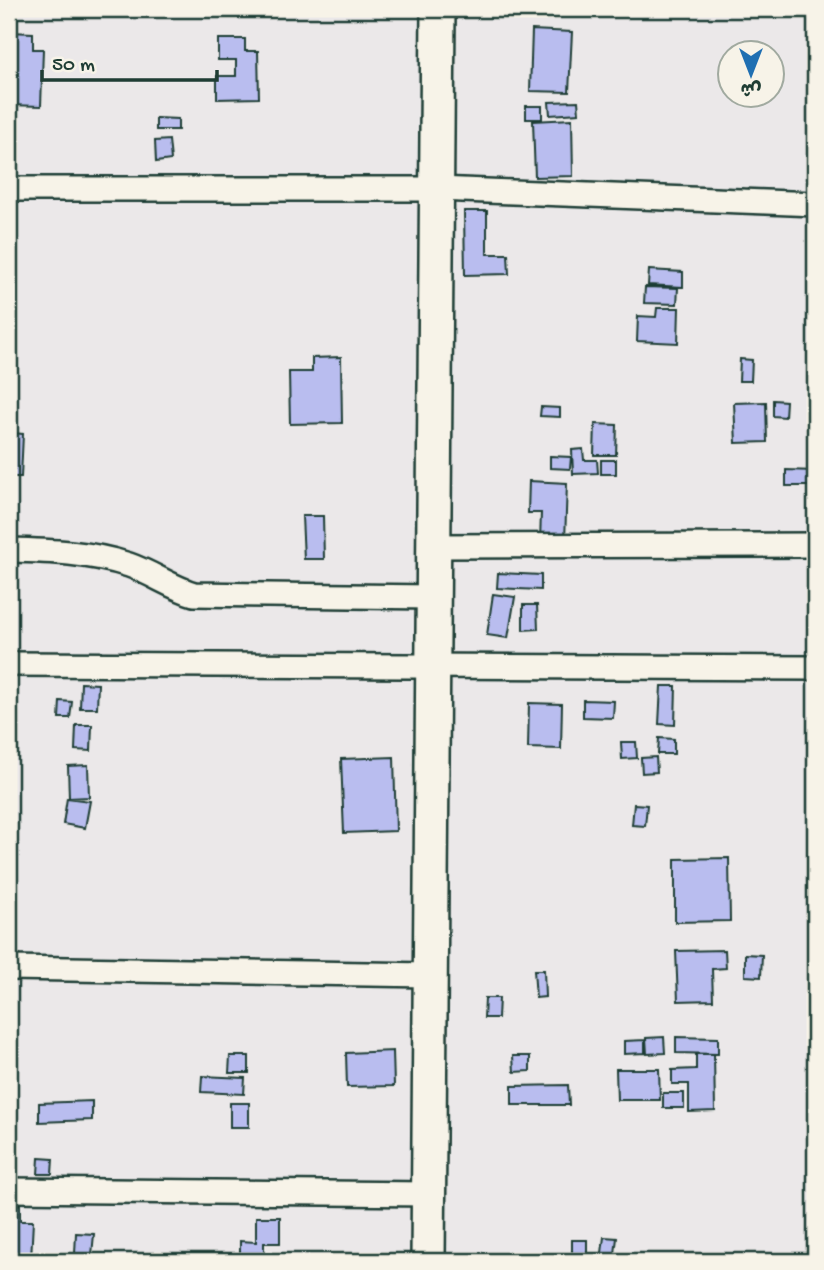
<svg xmlns="http://www.w3.org/2000/svg" width="824" height="1270" font-family="'Gochi Hand','Playpen Sans Arabic',sans-serif">
  <rect width="100%" height="100%" fill="#ebe8e9"/>
  <filter id="ink" filterUnits="userSpaceOnUse"><feTurbulence type="fractalNoise" baseFrequency=".0143" numOctaves="2"/><feDisplacementMap in="SourceGraphic" scale="14" xChannelSelector="R" yChannelSelector="G"/><feConvolveMatrix kernelMatrix="1 2 1 2 8 2 1 2 1" color-interpolation-filters="sRGB"/></filter>
  <g filter="url(#ink)">
    <path fill="#b9bdef" stroke="#1f3d34" stroke-width="2" d="M532 30 572 32 569 92 530 91Z
      M9 32 33 33V49H43L41 106 9 105Z
      M218 39H245V51H258L259 98 217 99V76H236V60H218Z
      M578 101 579 113 550 115 549 102Z
      M526 106H542V119H526Z
      M156 118 178 119V130H156Z
      M572 119 573 176 535 177 533 121Z
      M169 140 171 160 156 162 155 141Z
      M464 211H487V254H508L509 274 465 275Z
      M649 270 683 272V287L648 285Z
      M645 287 678 288 677 304 644 303Z
      M657 308H679L678 343 637 341 638 316 656 317Z
      M341 357 342 423 290 424 289 372H312V358Z
      M740 359 752 360 751 381H739Z
      M773 400 786 401 785 417 773 416Z
      M766 402 767 442 736 443 734 403Z
      M541 407 560 408V417L540 416Z
      M595 424 617 425 616 455H594Z
      M12 433 23 434 21 477H11Z
      M583 449 584 460H597L598 473 573 474 572 450Z
      M550 456 571 457 570 469 550 468Z
      M601 460H616V474H601Z
      M786 470 815 471V486H786Z
      M529 481 567 483 565 541H540L541 513H528Z
      M302 516H323L324 559H304Z
      M498 573 541 575V590L497 588Z
      M493 594 515 597 508 638 487 635Z
      M523 605H537L538 629 523 630Z
      M81 683 98 684 97 708H80Z
      M661 686H676L675 725 659 724Z
      M583 700 614 701 613 718 583 717Z
      M60 701 72 702 70 718H59Z
      M529 703 562 704 561 749 528 748Z
      M76 725H92L91 751 75 750Z
      M659 738 674 739V754H658Z
      M621 742H636L637 758 622 759Z
      M394 757 396 831 344 833 341 759Z
      M656 757 657 772 642 773 641 758Z
      M88 765 89 797 69 798 68 766Z
      M67 798 90 801 85 828 63 824Z
      M634 804 647 805 645 826 632 825Z
      M729 858 730 921 675 922V859Z
      M725 950 726 968 712 969 713 1000 678 1001 676 951Z
      M745 954 762 955 761 977 745 976Z
      M534 970H544L545 997 536 998Z
      M485 998H499L498 1018H484Z
      M664 1037 665 1053 647 1054 646 1038Z
      M676 1037 718 1038V1054L676 1053Z
      M645 1040V1053L624 1054V1041Z
      M393 1051 394 1086 347 1087 346 1053Z
      M696 1054H714L715 1111 689 1112V1084H672V1070L696 1069Z
      M230 1056H249V1073H229Z
      M513 1056H530V1071L514 1072Z
      M616 1069H659L660 1100H617Z
      M202 1076 245 1078 244 1094 201 1092Z
      M568 1085 569 1105H512V1086Z
      M663 1093H684V1108H663Z
      M92 1101V1120L39 1122V1103Z
      M230 1103H249V1127H230Z
      M39 1158 53 1159 52 1174H38Z
      M9 1204 20 1205V1221H33L31 1259 9 1258Z
      M256 1217H280V1243H264V1255L280 1256V1261H240V1241L256 1242Z
      M76 1233 94 1234 92 1255 75 1254Z
      M604 1237 617 1238 614 1261H601Z
      M572 1240H587V1261H572Z"/>
    <g fill="none" stroke-linecap="round" stroke-linejoin="round">
      <g stroke="#1f3d34" stroke-width="28">
        <path id="street" d="M9 189H437L815 204
          M433 546 815 545
          M9 550C50 551 89 552 129 565 152 573 171 587 194 594L433 597
          M9 664 815 668
          M9 968 429 975
          M9 1190 430 1194"/>
      </g>
      <g stroke="#1f3d34" stroke-width="38">
        <path id="secondary" d="M428 1261 438 9"/>
      </g>
      <use href="#street" stroke="#f7f3e8" stroke-width="23"/>
      <use href="#secondary" stroke="#f7f3e8" stroke-width="33"/>
    </g>
  </g>
  <rect width="824" height="1270" fill="none" stroke="#f7f3e8" stroke-width="35"/>
  <rect x="18" y="18" width="789" height="1235" fill="none" stroke="#1f3d34" stroke-width="2.5" filter="url(#ink)"/>
  <g transform="translate(751 74) rotate(180)"><circle r="33" fill="#f7f3e8" stroke="#a1aaa0" stroke-width="2"/>
  <path d="M0-5L12 26L0 18L-12 26Z" fill="#1f6fb2"/>
  <text y="-10" font-size="19" font-weight="bold" text-anchor="middle" fill="#1f3d34">ش</text>
  </g>
  <path d="M42 70v10h175v-10" fill="none" stroke="#1f3d34" stroke-width="3.5"/>
  <text x="52" y="70" font-size="21" fill="#1f3d34" stroke="#f7f3e8" stroke-width="5" paint-order="stroke">50 m</text>
</svg>
